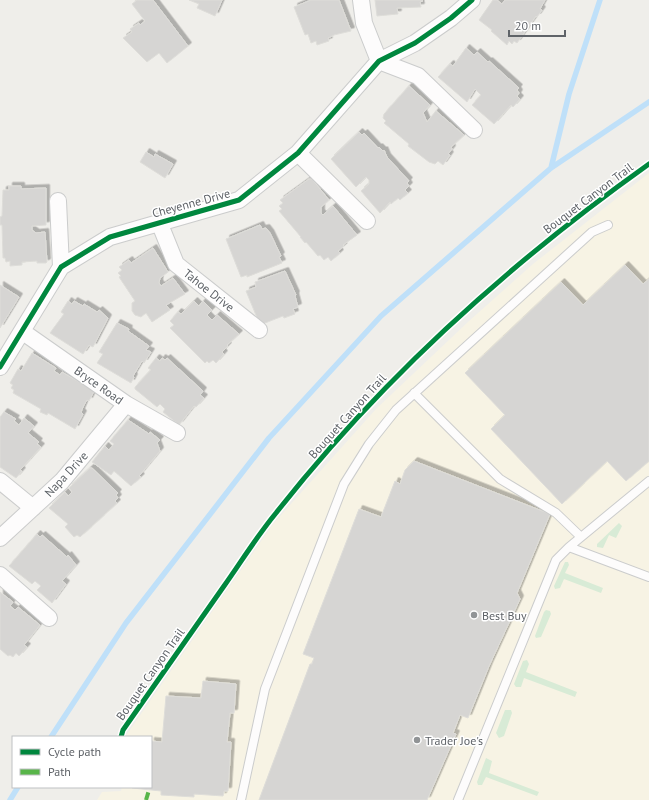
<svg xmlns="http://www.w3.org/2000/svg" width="649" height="800" font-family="'PT Sans',sans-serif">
  <defs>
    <filter id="shadow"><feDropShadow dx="3.5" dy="-3.5" stdDeviation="0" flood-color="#0004"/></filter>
  </defs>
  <rect width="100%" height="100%" fill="#efeeea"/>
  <path fill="#f7f3e4" d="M649 173V800H97L102 792 121 791 122 787H151V737H125L273 524 376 409 469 321 533 264Z"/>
  <path fill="#d8ebd6" d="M619 523 622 526 616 538 609 535 603 548 597 547V544Z
    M565 562H568L569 565 565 573 603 588 601 593 564 579 560 588 555 589 554 586Z
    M546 610 550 611 551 614 541 637 536 638 535 636 544 612Z
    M527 660 529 664 526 672 577 692 575 697 524 678 521 687H516L514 684 523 661Z
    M505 710H511L512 713 504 736 499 738 496 733Z
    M486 758 492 761 489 773 539 792 537 796 486 777 482 785H478L477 782Z"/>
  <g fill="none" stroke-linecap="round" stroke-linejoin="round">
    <path stroke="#bfe0f9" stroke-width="5.5" d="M551 168 569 94 600 0
      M51 737 126 623 269 438 381 316 551 168 649 102
      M10 800 18 787"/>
  </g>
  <path fill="#d6d5d3" stroke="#deddd9" filter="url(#shadow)" d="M137 0H153L188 46 167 63 159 53 147 62 123 38 132 32 130 29 139 23 140 25 145 21 132 4Z
    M189 0H222L215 16 197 8 199 4Z
    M311 0H339L351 31 334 35 328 38 329 41 317 45 316 41 311 43 308 34 305 35 294 7Z
    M375 0H422L423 1 420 2 421 7 397 8 398 14 377 16Z
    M493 0H497L502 4 505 0H545L540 9 542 10 537 17 536 16 517 43 514 41 512 44 509 41 507 45 491 31 492 30 479 20Z
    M466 48 474 55 477 52 488 62 489 61 519 88 517 90 519 93 517 96 520 99 513 107 511 105 494 124 472 105 481 95 475 89 467 102 438 77 450 64 453 66Z
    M409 86 430 105 423 113 427 122 436 111 464 135 451 147 452 149 448 154 450 155 443 165 438 161 435 164 429 162 408 146 409 144 384 123 386 121 383 118 384 114Z
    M359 132 362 135 364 133 378 148 379 147 383 151 384 150 387 157 409 181 407 183 409 186 405 190 408 193 400 200 398 198 391 204 390 202 380 213 361 191 369 184V180L366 177 356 187 331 159Z
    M146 152 154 157 155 154 173 164 165 178 140 162Z
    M309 179H312L329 200 321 207V213L323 215 333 206 357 235 343 245 344 246 338 251 340 253 331 261 328 257 324 260 320 255 318 256 306 242 305 243 300 237H301L279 211 282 209 279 206 283 203 280 200Z
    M9 186H21V189L46 188V225L32 226V230L36 233 45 232 47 262 46 263H37V261L22 262V265L10 266V261L6 262 5 258H3L2 225H0V217L2 216 3 190H9Z
    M260 225 262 229 266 228 270 233 281 256 279 257 282 263 247 277V275L241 277 226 239Z
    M153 248 168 272 160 278 159 283 161 286 173 278 185 294 166 305 170 310 152 322 146 313 141 317 135 315 132 311V303L135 301 119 277 121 276 118 273 122 270 119 267 129 260 131 263Z
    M625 265 643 284 649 279V461L626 481 607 461 562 504 491 429 505 415 465 373 561 282 583 305Z
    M285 271 296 295 295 296 298 307 293 309 295 314 284 318 283 316 260 325 246 291 256 287 255 282Z
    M0 285 19 297 0 328Z
    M68 301 72 304 74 301 83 306 84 304 97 312 99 310 108 318 93 347 89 345 83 354 50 333 64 314 61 312Z
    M194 301 199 306 203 301 212 310 207 315 212 320 217 315 239 334 227 345 228 346 222 352 224 354 216 363 213 360 209 363 207 361 205 363 170 328 174 325 170 321 178 312 181 314Z
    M117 323 129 329 128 331 149 346 146 350 151 352 144 363 142 361 133 376 134 377 131 383 97 363 103 354 99 352Z
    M32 353 56 368 54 371 60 375 62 372 94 391 89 401 87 400 84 405 81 412 83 414 75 429 48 413 47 415 40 412 41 409 13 393 14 390 11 388 13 385 10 383 18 369 21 371Z
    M156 358 160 361 162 358 165 360 167 358 203 391 200 395 204 398 196 407 194 406 179 425 163 412 165 409 160 404 157 407 135 389V387L151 370 148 368Z
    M4 412 16 419 14 421 19 425 24 418 34 426 28 433 39 442 37 444 41 447 20 470 22 471 16 478 0 467V417Z
    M128 420 149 434 150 432 160 440 157 443 160 451 139 476 141 477 131 486 114 471 111 475 92 462 105 446 109 450 114 444 110 441Z
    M414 461 550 514 517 593 520 599 489 666 468 718 460 715 453 733 456 734 427 800H259L310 664H312L314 658 303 654 359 509 381 517 395 481 400 484 405 470Z
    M90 468H92L118 493 116 495 118 498 115 501 117 503 80 537 77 535 74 537 65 527 68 524 49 508 65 492 68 496 72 492 69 488Z
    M37 534 40 537 42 535 67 557 68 555 76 565 62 581 66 584 52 603 37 590 41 586 35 581 32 584 9 566Z
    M0 592 13 602 10 606 15 610 18 607 40 625 24 645 27 647 19 656 16 653 13 657 10 655 8 656 0 649Z
    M203 681 236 684 234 713H230L227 742H231L228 791H224L223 796 194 794V797L161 795V791L132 788V787H151V741L162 742 166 696 201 698Z"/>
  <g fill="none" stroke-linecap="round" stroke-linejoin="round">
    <g stroke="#cbcccc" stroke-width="10">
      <path id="lane" d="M414 393 500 479 556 513 581 537
        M569 547 649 481
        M241 800 265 689 344 484 369 444 396 410 592 232 608 225
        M458 800 556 560 569 547 649 577"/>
    </g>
    <g stroke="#cbcccc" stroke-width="18">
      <path id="street" d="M361 0 364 23 379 61 418 76 474 130
        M298 153 367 221
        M58 201 61 267
        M159 222 176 264 259 330
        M23 332 126 404 177 433
        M0 367 61 267 110 237 239 200 298 153 379 61 415 43 451 18 472 0
        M0 481 33 508
        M0 538 62 481 126 404
        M0 575 49 618"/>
    </g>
    <use href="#lane" stroke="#fdfcfc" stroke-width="8"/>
    <use href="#street" stroke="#fdfcfc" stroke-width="16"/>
    <path stroke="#58b549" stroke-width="4" stroke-dasharray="8 4" stroke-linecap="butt" d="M146 800 149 790"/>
    <g stroke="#fff" stroke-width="8">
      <path id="cycleway" d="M0 367 61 267 110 237 239 200 298 153 379 61 415 43 451 18 472 0
        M121 737 123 730C157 682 190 634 224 586 241 562 257 536 276 513 381 379 510 263 649 164"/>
    </g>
    <use href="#cycleway" stroke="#00873e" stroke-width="5"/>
  </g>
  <g fill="#919496" stroke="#fff" stroke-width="1.5">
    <circle cx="474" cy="615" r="4"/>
    <circle cx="417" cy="740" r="4"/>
  </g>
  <g text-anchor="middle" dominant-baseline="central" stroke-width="3" stroke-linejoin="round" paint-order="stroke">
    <g font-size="12" fill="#5f6368" stroke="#fff">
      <text transform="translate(588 198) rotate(-37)">Bouquet Canyon Trail</text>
      <text transform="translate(191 203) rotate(-15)">Cheyenne Drive</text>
      <text transform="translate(209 290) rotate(38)">Tahoe Drive</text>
      <text transform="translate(99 385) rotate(35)">Bryce Road</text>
      <text transform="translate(347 416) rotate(-48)">Bouquet Canyon Trail</text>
      <text transform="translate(66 474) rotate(-47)">Napa Drive</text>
      <text transform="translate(150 674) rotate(-55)">Bouquet Canyon Trail</text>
    </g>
    <g font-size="12" fill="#5f6368" stroke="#fff" text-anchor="start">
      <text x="482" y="615">Best Buy</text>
      <text x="425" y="740">Trader Joe's</text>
    </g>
  </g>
  <rect x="12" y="736" width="140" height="52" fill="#ffffff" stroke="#bfc1c3"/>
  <rect x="20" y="749" width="20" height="6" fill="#00873e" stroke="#bfc1c3"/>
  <text x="48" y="756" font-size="12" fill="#5f6368">Cycle path</text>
  <rect x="20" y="769" width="20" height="6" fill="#58b549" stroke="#bfc1c3"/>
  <text x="48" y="776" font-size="12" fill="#5f6368">Path</text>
  <path d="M509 30v6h56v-6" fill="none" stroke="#5f6368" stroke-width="2"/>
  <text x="515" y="30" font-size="12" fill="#5f6368" stroke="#ffffff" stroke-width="3" paint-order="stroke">20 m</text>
</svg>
